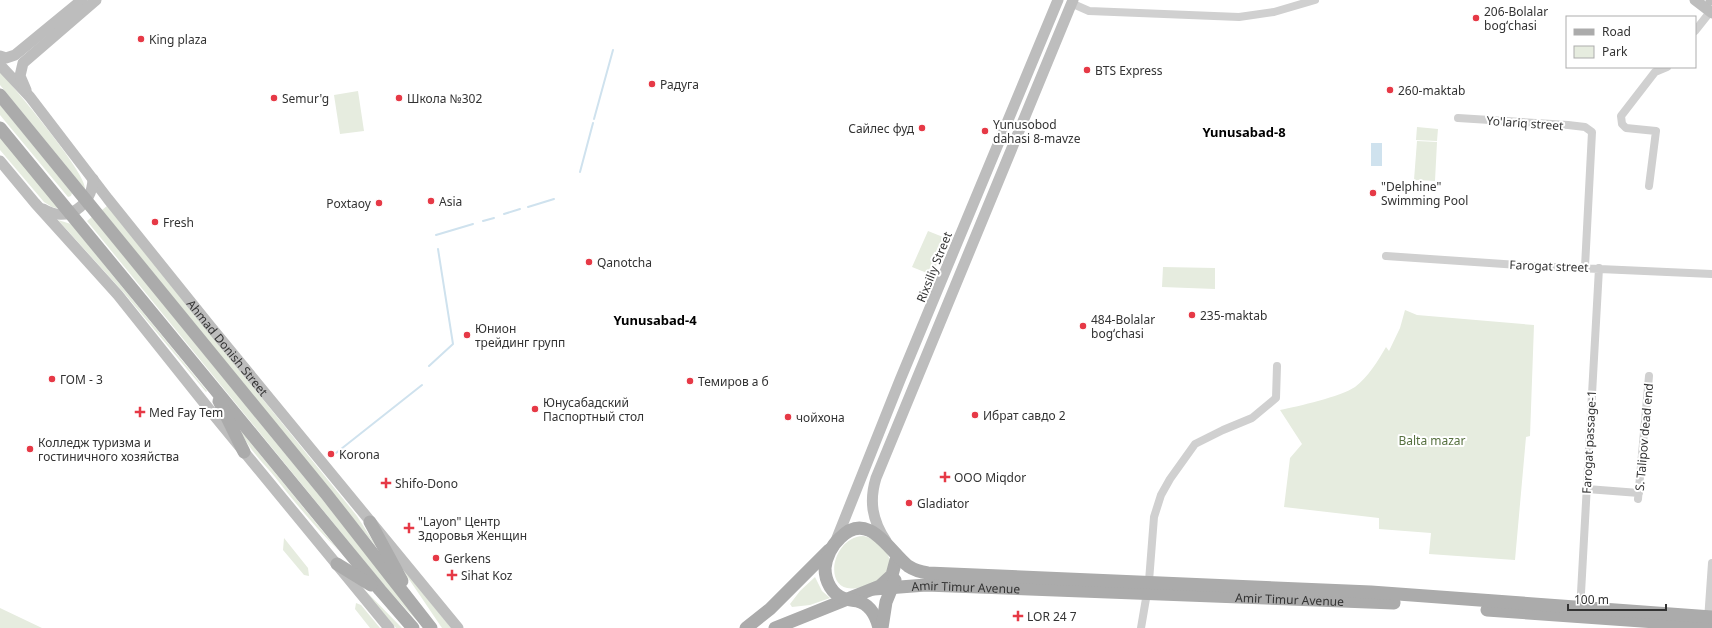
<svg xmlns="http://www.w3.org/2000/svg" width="1712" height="628" font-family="'Noto Sans',sans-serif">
  <rect width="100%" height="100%" fill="#fff"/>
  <path fill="#e6ecdf" d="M0 71C14 88 87 173 85 189L0 85Z
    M358 91 364 131 340 134 334 95Z
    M0 105 72 193 71 196 68 197 0 115Z
    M1417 127 1438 129 1437 141 1416 140Z
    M0 136 60 209 52 207 44 202 0 150Z
    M1417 141 1437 142 1435 181 1414 180Z
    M107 206 357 516 378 549 102 210Z
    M92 217 322 499 424 628 388 590 87 221Z
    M58 220 71 224 207 391 206 392 124 293Z
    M928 231 948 239 932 275 912 267Z
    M1163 267 1215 268V289L1162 287Z
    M1405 310 1417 315 1534 325 1530 436 1526 437 1515 560 1429 554 1431 533 1379 529V518L1284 507 1290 458 1302 444 1280 410C1299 406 1340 397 1355 387 1368 377 1378 361 1386 347L1389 351 1400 328Z
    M240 430 339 551C316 528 295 503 275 477 262 462 248 448 240 430Z
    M863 536C876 538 889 551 891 564 882 580 882 580 864 586 820 602 829 537 863 536Z
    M284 538 308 568 309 576 304 575 283 550Z
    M396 560 451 628H442Z
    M815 577 822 591 830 598 810 605 792 607 790 604 800 591Z
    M353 578 402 628H396Z
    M356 603 361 605 380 628H370L355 609Z
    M0 608 42 628H0Z"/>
  <path fill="#cfe2ee" d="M1371 143H1382V166H1371Z"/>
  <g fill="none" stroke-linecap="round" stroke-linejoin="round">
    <path stroke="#cfe2ee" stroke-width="2" d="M594 119 613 50
      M580 172 593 123
      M528 207 554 199
      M504 214 520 209
      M483 221 494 218
      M436 235 473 224
      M429 366 453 344 438 249
      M336 453 422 385"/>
    <path stroke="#d0d0d0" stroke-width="8" d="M1071 3 1089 11 1239 17 1274 12 1315 0
      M1695 31 1710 12
      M1458 118 1568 125 1585 127 1592 132 1585 267
      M1649 186 1656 131 1626 128 1622 124 1621 116 1655 72 1667 67
      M1386 256 1532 266 1712 274
      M1587 489 1639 493
      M1638 499 1649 376
      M1580 611 1599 268
      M1708 620 1712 563
      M1141 628 1149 581 1154 517 1161 495 1170 479 1195 444 1223 430 1252 418 1276 398 1277 366"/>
    <g stroke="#bdbdbd" stroke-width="11">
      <path d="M1695 0 1712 13"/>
      <path d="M1711 0H1712"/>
      <path d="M0 56 6 58 15 55 82 0"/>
      <path id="s1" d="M0 65 30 97 108 199 210 326 458 628"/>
      <path d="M26 90 20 76 23 63 96 0"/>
      <path d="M0 161 35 203 118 295 213 414 389 628"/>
      <path d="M43 209C68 224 92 205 93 179"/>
      <path d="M886 541C872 520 869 501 876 478L1073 0"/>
      <path d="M835 543 900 380 1058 0"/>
    </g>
    <g stroke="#ababab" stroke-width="13">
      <path d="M0 95 327 495 431 628"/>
      <path d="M0 128 380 590 413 628"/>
      <path d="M219 401 244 452"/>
      <path d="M370 522 402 581"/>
      <path d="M337 564 371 585"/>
      <path id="s2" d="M874 589 926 585 1394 603"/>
      <path d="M1487 610 1712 626"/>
      <path d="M746 628 770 609 829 550"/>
      <path d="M775 628 880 586 892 575 896 560"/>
      <path d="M879 628C876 616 870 604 857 601 853 600 849 600 845 599 832 595 825 581 825 568 826 557 832 545 840 538 868 509 889 551 908 566 914 570 921 572 928 573L1371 592 1712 617"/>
      <path d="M882 628 886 602 895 580"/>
    </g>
  </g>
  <g fill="#e63946" stroke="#fff" stroke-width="1.5">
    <circle cx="1476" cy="18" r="4"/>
    <circle cx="141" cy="39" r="4"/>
    <circle cx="1087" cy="70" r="4"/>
    <circle cx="652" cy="84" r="4"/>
    <circle cx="1390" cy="90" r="4"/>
    <circle cx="274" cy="98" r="4"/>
    <circle cx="399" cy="98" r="4"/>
    <circle cx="922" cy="128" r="4"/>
    <circle cx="985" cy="131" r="4"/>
    <circle cx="1373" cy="193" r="4"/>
    <circle cx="431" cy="201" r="4"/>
    <circle cx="379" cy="203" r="4"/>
    <circle cx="155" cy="222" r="4"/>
    <circle cx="589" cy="262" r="4"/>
    <circle cx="1192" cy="315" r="4"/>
    <circle cx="1083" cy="326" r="4"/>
    <circle cx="467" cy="335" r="4"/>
    <circle cx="52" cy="379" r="4"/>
    <circle cx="690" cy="381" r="4"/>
    <circle cx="535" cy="409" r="4"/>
    <path d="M138 406h4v4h4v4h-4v4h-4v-4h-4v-4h4z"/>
    <circle cx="975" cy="415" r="4"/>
    <circle cx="788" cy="417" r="4"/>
    <circle cx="30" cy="449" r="4"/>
    <circle cx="331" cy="454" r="4"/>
    <path d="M943 471h4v4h4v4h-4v4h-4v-4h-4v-4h4z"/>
    <path d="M384 477h4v4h4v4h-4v4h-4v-4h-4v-4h4z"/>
    <circle cx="909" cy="503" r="4"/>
    <path d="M407 522h4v4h4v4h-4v4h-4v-4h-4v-4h4z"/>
    <circle cx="436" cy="558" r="4"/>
    <path d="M450 569h4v4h4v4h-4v4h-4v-4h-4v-4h4z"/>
    <path d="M1016 610h4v4h4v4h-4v4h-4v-4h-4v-4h4z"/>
  </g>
  <g text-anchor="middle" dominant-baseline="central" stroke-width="4" stroke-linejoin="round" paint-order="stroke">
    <g font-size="12" fill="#333" stroke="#fff" text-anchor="start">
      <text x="1484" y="11">206-Bolalar<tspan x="1484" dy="14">bogʻchasi</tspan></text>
      <text x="149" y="39">King plaza</text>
      <text x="1095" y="70">BTS Express</text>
      <text x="660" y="84">Радуга</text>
      <text x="1398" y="90">260-maktab</text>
      <text x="282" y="98">Semur'g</text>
      <text x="407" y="98">Школа №302</text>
      <text x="993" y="124">Yunusobod<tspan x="993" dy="14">dahasi 8-mavze</tspan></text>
      <text x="914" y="128" text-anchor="end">Сайлес фуд</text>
      <text x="1381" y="186">"Delphine"<tspan x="1381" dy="14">Swimming Pool</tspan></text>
      <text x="439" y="201">Asia</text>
      <text x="371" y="203" text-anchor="end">Poxtaoy</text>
      <text x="163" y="222">Fresh</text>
      <text x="597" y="262">Qanotcha</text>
      <text x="1200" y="315">235-maktab</text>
      <text x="1091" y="319">484-Bolalar<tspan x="1091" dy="14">bogʻchasi</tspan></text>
      <text x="475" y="328">Юнион<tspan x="475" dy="14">трейдинг групп</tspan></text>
      <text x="60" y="379">ГОМ - 3</text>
      <text x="698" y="381">Темиров а б</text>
      <text x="543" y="402">Юнусабадский<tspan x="543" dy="14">Паспортный стол</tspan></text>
      <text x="149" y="412">Med Fay Tem</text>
      <text x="983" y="415">Ибрат савдо 2</text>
      <text x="796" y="417">чойхона</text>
      <text x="38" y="442">Колледж туризма и<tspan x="38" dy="14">гостиничного хозяйства</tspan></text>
      <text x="339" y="454">Korona</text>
      <text x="954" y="477">OOO Miqdor</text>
      <text x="395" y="483">Shifo-Dono</text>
      <text x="917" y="503">Gladiator</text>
      <text x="418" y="521">"Layon" Центр<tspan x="418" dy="14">Здоровья Женщин</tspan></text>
      <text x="444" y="558">Gerkens</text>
      <text x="461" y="575">Sihat Koz</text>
      <text x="1027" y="616">LOR 24 7</text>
    </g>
    <g font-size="12" fill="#333" stroke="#fff">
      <text transform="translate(1525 123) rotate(4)">Yo'lariq street</text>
      <text transform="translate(1549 266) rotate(2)">Farogat street</text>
      <text transform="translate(934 267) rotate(-68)">Rixsiliy Street</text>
      <text stroke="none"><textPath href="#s1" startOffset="363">Ahmad Donish Street</textPath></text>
      <text transform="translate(1644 437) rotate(-85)">S. Talipov dead end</text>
      <text transform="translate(1589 442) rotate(-87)">Farogat passage-1</text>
      <text stroke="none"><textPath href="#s2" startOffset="92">Amir Timur Avenue</textPath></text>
      <text stroke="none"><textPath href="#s2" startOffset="416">Amir Timur Avenue</textPath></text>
    </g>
    <g font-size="12" fill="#56703f" stroke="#fff">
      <text x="1432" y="440">Balta mazar</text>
    </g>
    <g font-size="13" font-weight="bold" fill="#000" stroke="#fff">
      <text x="1244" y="132">Yunusabad-8</text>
      <text x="655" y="320">Yunusabad-4</text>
    </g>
  </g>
  <rect x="1566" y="16" width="130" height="52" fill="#ffffff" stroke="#adadad"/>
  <rect x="1574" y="29" width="20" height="6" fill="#ababab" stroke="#adadad"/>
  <text x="1602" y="36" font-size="12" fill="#333333">Road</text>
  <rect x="1574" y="46" width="20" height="12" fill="#e6ecdf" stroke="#adadad"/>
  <text x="1602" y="56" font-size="12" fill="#333333">Park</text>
  <path d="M1568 604v6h98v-6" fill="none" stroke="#333333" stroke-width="2"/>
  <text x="1574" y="604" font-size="12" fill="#333333" stroke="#ffffff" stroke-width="3" paint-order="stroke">100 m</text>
</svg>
